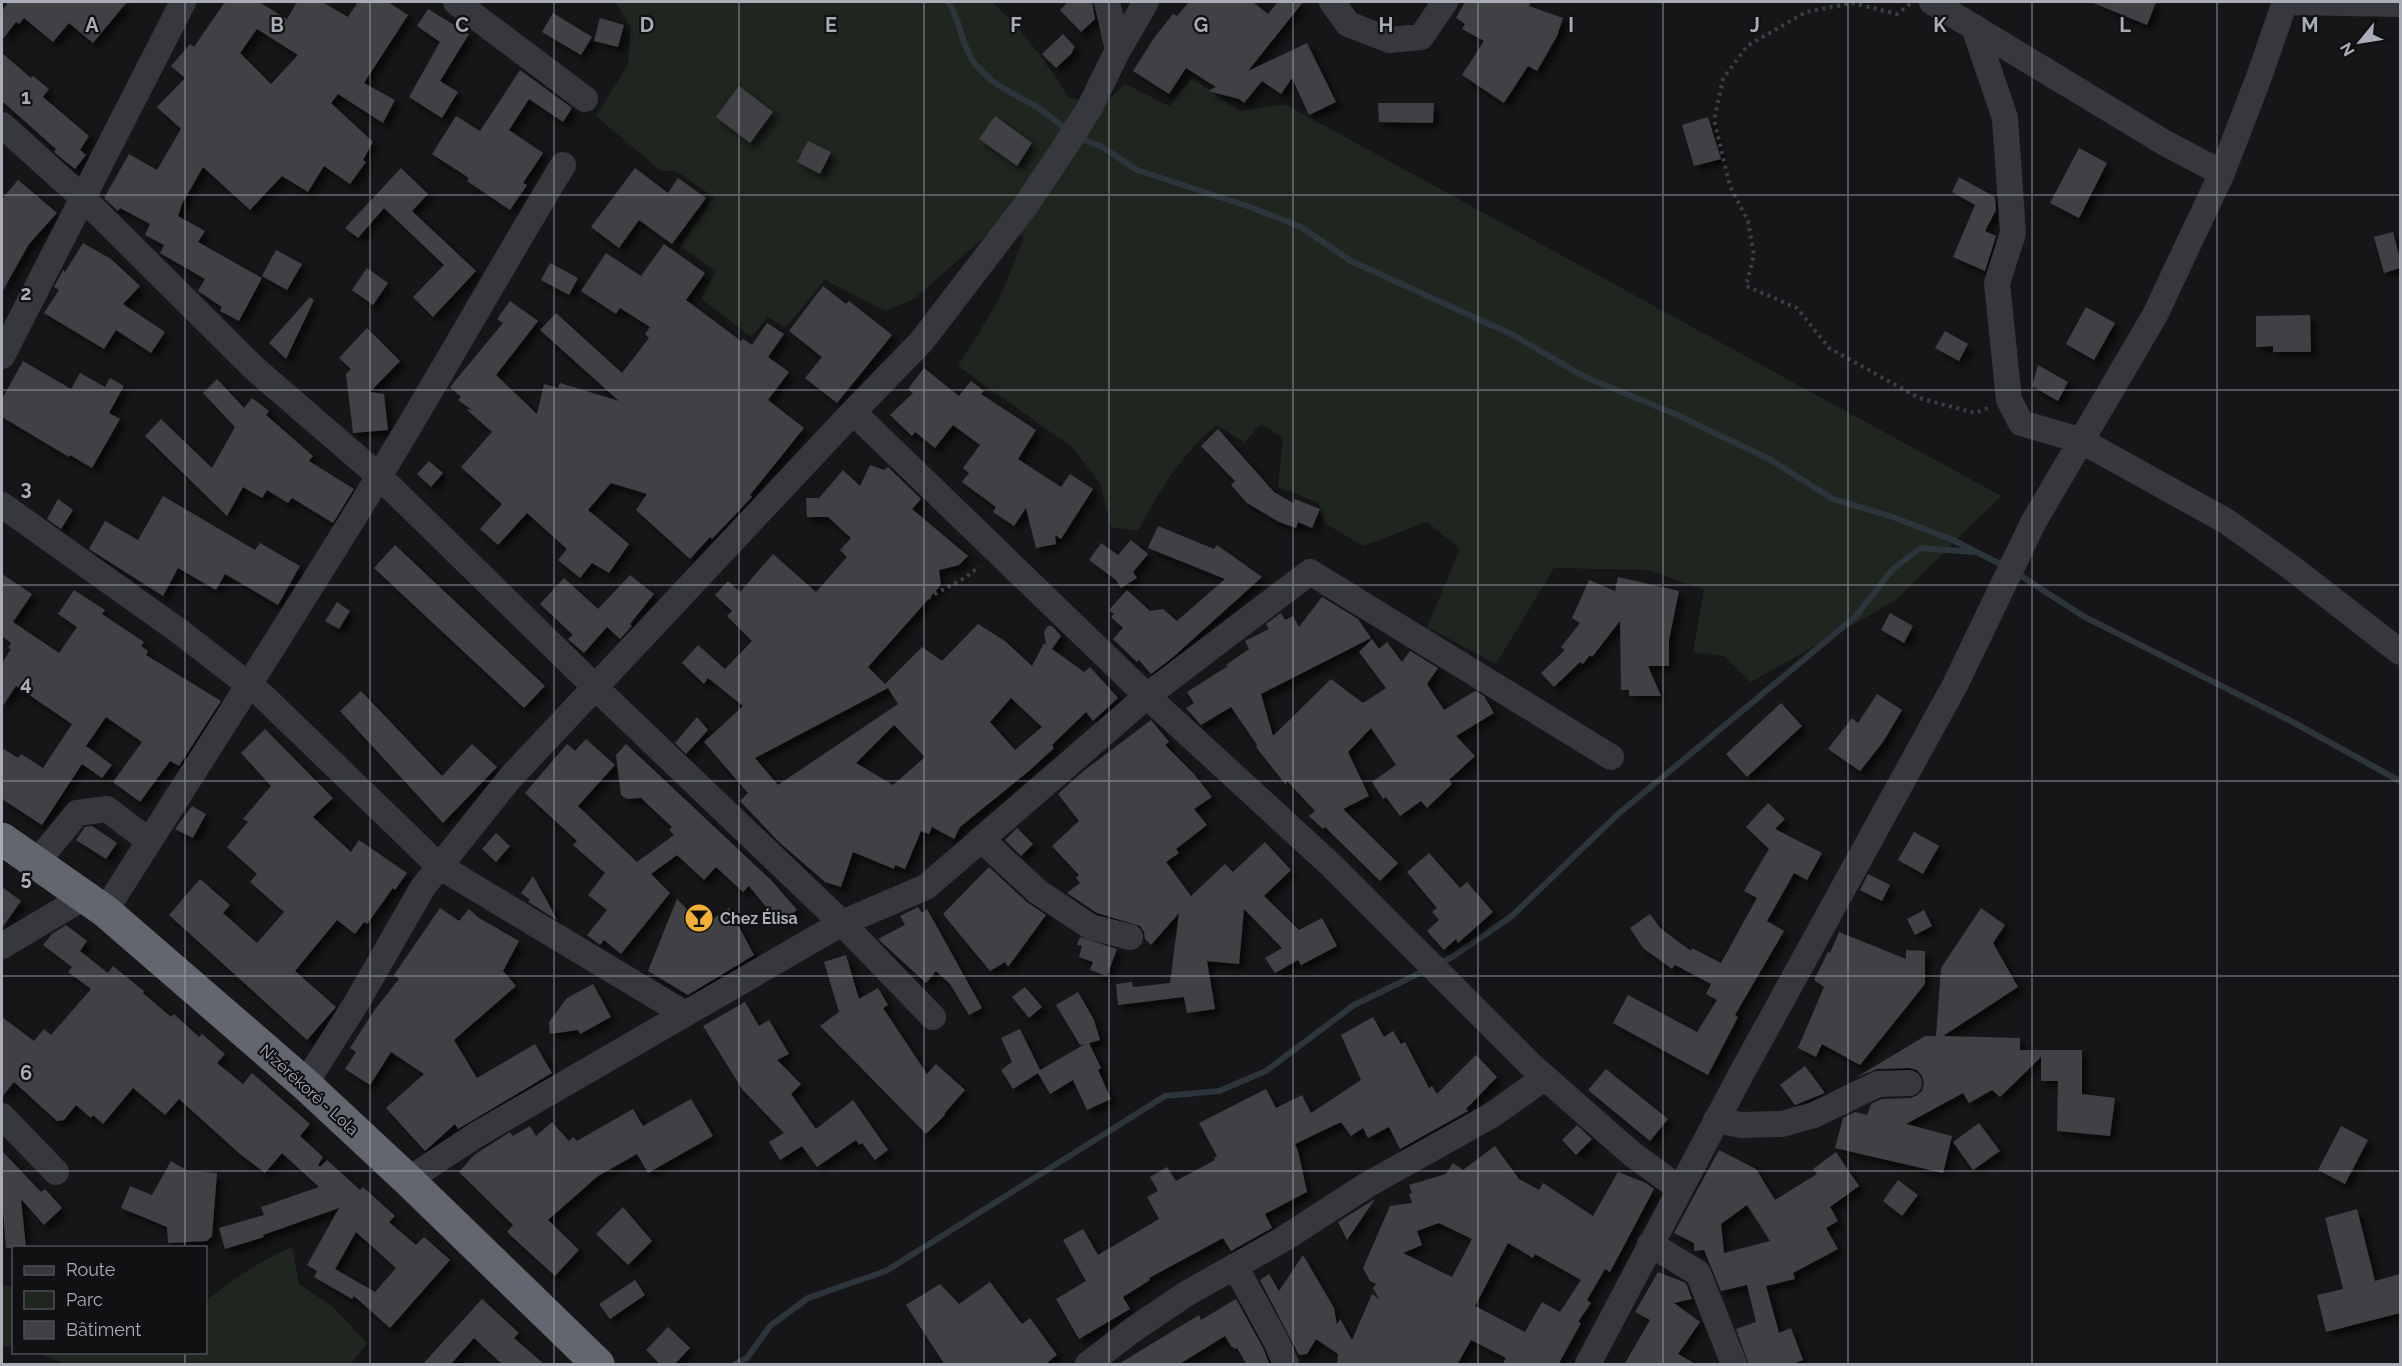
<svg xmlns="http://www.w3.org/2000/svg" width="2402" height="1366" font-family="Raleway,sans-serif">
  <defs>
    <filter id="shadow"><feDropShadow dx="5.5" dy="5.5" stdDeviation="3" flood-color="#0009"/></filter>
  </defs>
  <rect width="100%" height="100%" fill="#161618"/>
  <path fill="#1e261f" d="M615 2H992C1022 29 1047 63 1069 98L1103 104 1125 84 1169 106 1192 78 1239 111 1285 104 2001 496 1896 600 1751 682 1724 656 1693 652 1704 590 1648 570 1554 568 1496 664 1427 627 1460 549 1427 522 1363 546 1323 522 1319 503 1278 487 1283 438 1261 424 1244 442 1216 425C1183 454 1158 491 1138 531L1111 527 1100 483 1073 448 958 366 998 302 1024 237 999 224 914 299 885 311 825 280 785 328 768 317 751 337 701 299 716 271 680 246 714 197 676 171H661L596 116 628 65 631 27Z
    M292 1247 299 1284 333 1307 367 1343 351 1364H64L40 1353 206 1352V1301C232 1279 260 1261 292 1247Z
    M2 1285 13 1286V1347L2 1346Z"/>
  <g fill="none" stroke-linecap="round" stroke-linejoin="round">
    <path stroke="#2c353c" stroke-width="6" d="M948 2C961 19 960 43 973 61 993 88 1014 92 1040 109 1050 116 1059 124 1069 132
      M1078 137 1102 147 1137 170 1250 207 1301 227 1351 261 1513 335 1585 377 1675 414 1769 459 1833 499 1890 516 1953 540 2006 567
      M2015 572 2083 616 2289 720 2400 781
      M1440 963 1452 957 1512 916 1617 815 1855 617 1893 569 1920 548 1974 552
      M735 1364 747 1358 770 1326 808 1298 886 1271 1165 1096 1219 1091 1266 1071 1354 1005 1428 969"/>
  </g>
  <path fill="#404145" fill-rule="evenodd" filter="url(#shadow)" d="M4 2H127L93 43 69 23 53 42 24 18 19 24 16 22 2 40V11L7 4Z
    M225 2H259L287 19 297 2H322L348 17 358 2H388L408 15 364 83 395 100 383 123 338 94 331 103 373 142 363 160 366 162 350 184 324 166 308 192 282 176 250 210 203 167 182 204 178 216 205 231 198 242 262 278 239 321 220 311 222 307 198 291 205 279 160 253 164 245 145 235 150 224 120 208 118 211 104 198 129 154 157 170 181 129 157 107 185 78 171 66 190 44 194 47ZM257 29 298 55 271 84 240 53Z
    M1068 2H1092L1095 19 1081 32 1060 10Z
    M1189 2H1253L1268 14 1278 2H1303L1248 71 1307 43 1336 102 1309 115 1292 78 1281 94 1262 81 1244 103 1239 99 1208 91 1216 87 1186 68 1169 94 1133 71 1154 38 1173 14 1177 16Z
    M1465 2H1531L1529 6 1563 18 1557 36 1537 71 1528 66 1504 103 1462 75 1484 41 1462 29 1465 24 1456 18Z
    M2091 2H2156L2147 25Z
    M428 9 469 34 440 81 458 92 442 118 409 97 440 42 417 26Z
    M553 13 592 37 581 55 542 32Z
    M600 18 624 25 618 47 594 41Z
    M1063 34 1075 47 1072 51 1073 52 1056 68 1042 54Z
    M2 53 31 78 33 76 49 89 43 97 89 136 80 150 86 155 75 169 54 152 56 149 2 101Z
    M520 70 572 108 563 122 529 99 509 130 543 153 523 183 527 185 510 210 467 181 469 178 432 154 456 116 480 131Z
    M739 86 773 112 750 143 716 117Z
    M1378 103H1434L1433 123 1379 122Z
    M995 116 1032 143 1017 166 979 139Z
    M1708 117 1721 159 1694 166 1682 125Z
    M808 141 831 152 820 174 797 162Z
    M2079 148 2107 163 2079 218 2050 203Z
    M401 168 428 194 412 211 476 271 433 317 413 297 444 265 384 208 358 238 345 228Z
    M635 168 668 193 678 178 706 198 672 244 639 220 619 248 591 227Z
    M1959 177 1995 197 1996 210 1985 231 1996 236 1985 271 1953 257 1975 205 1952 192Z
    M18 180 57 213 29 244 2 292V199Z
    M2393 232 2400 259V268L2384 273 2374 237Z
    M83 243 111 259 140 286 123 304 165 332 151 353 116 330 104 349 44 313 59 290 54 287 63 270 65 272Z
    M664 244 705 273 686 300 741 341 743 339 752 345 767 323 784 334 768 357 789 372 768 400 804 428 750 495 752 497 712 539 710 537 690 559 636 510 647 494 611 483 588 510 629 544 609 573 592 563 580 578 558 560 567 549 527 513 498 545 480 529 502 504 461 467 492 432 466 409 472 410 458 400 461 397 450 387 503 323 497 319 510 301 538 321 496 375 537 414 544 384 558 388 560 383 619 401 540 330 556 313 622 373 649 338 645 334 650 327 620 308 616 314 581 291 606 253 641 276Z
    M276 250 302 264 287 290 262 276Z
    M550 263 578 278 569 295 541 280Z
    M367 268 388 283 373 305 352 290Z
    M823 286 846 304 849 301 892 335 837 403 805 378 822 357 789 331Z
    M310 297 314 300 286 359 269 343Z
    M2086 307 2115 323 2094 360 2066 344Z
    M2310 315 2311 352H2273V346L2256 347V316Z
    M367 328 400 361 370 392 384 394 388 430 353 433 346 374 351 369 339 358Z
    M1945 331 1968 344 1959 361 1935 348Z
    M23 361 71 389 80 373 105 387 110 378 124 386 109 413 120 419 92 468 70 455 69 457 2 417V399Z
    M2038 365 2068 382 2058 401 2032 386Z
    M924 368 959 396 971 381 984 391 981 394 1036 430 1018 459 1061 487 1070 474 1093 489 1061 539 1055 535 1056 544 1036 548 1026 508 1014 526 993 512 996 507 962 482 969 473 963 468 980 445 953 425 935 448 915 432 912 436 890 415 913 393 908 389Z
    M217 379 244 408 252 398 269 411 266 415 313 456 309 461 354 489 333 523 292 498 288 503 267 490 262 498 243 487 227 516 145 436 161 419 212 468 235 427 203 393Z
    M1218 429 1274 492 1293 503 1295 499 1320 509 1312 528 1298 522 1296 528 1279 522 1247 503 1231 485 1235 481 1201 446Z
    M429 461 443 473 431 487 417 474Z
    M870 465 884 470 888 467 921 499 912 509 968 556 959 565 939 570 941 585 868 667 885 684 922 647 942 661 978 624 1005 641 1032 666 1044 643 1046 645 1044 632 1048 626H1052L1061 636 1052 649 1084 672 1090 667 1118 698 1093 721 1086 712 1052 745 1054 748 1030 770 960 827 954 839 932 827 929 834 921 831 905 869 895 865 894 869 853 852 841 887 825 882 779 842 740 801 748 793 704 742 743 706 708 678 704 684 682 663 698 645 725 669 752 641 727 616 732 611 715 595 728 581 740 592 773 554 816 592 847 557 840 550 851 538 828 517H807L806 498H819L843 470 860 486ZM888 688 898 704 778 785 755 758ZM1011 698 1042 727 1015 750 990 722ZM894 725 925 757 893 785 856 763Z
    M163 496 255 550 260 543 300 566 278 605 225 574 216 590 178 568 163 596 89 549 105 521 138 540Z
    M58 499 73 510 61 529 47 519Z
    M1158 526 1214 549 1217 545 1262 577 1172 658 1151 674 1139 660 1137 662 1113 639 1123 628 1111 617 1114 614 1109 610 1127 590 1150 611 1163 609 1177 621 1225 579 1148 548Z
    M1131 540 1148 554 1133 572 1137 578 1121 588 1116 580 1089 560 1101 543 1118 555Z
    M395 545 545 686 524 708 374 568Z
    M2 574 32 594 13 622 59 653 77 627 58 614 74 590 105 610 102 614 144 642 141 646 148 651 146 655 221 701 179 766 170 761 140 802 113 782 142 742 106 717 86 746 112 765 102 778 82 764 42 825 2 799V748L18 758 21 754 43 768 72 724 16 686 2 707V663L11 649 8 648 11 643 3 637 2 640Z
    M630 575 654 594 630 624 632 626 620 639 607 627 584 653 568 639 573 635 540 604 564 578 598 609Z
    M1618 577 1679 591 1669 640V666H1648L1661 696H1629V690H1621L1620 621 1592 657 1590 655 1583 664 1580 662 1554 687 1541 673 1565 650 1561 647 1580 623 1572 618 1589 580 1615 591Z
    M1322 597 1358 619 1371 638 1261 694 1273 736 1331 679 1363 703 1386 688 1359 652 1372 639 1379 649 1387 642 1402 662 1410 651 1438 668 1427 684 1444 710 1475 691 1484 696 1494 713 1456 736 1475 756 1449 780 1452 784 1427 808 1421 801 1400 816 1386 797 1383 799 1372 782 1396 765 1371 728 1348 752 1369 796 1343 809 1398 863 1380 881 1325 827 1323 829 1309 816 1315 811 1287 781 1286 785 1256 747 1257 745 1231 707 1201 725 1186 708 1194 703 1187 692 1228 666 1226 665 1249 649 1245 641 1269 629 1266 624 1281 613 1285 620 1293 616 1299 627Z
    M337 602 350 611 339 629 325 621Z
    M1890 613 1913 626 1904 643 1881 630Z
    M361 691 442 776 472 744 497 767 443 823 340 711Z
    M1877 694 1902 710 1883 742 1860 771 1828 749 1852 718 1858 723Z
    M1781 703 1802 726 1747 777 1726 754Z
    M697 717 708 730 686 754 675 743Z
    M1151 720 1169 742 1165 745 1194 774 1212 797 1194 809 1207 825 1176 849 1179 853 1166 862 1191 896 1225 864 1233 872 1265 842 1291 870 1264 896 1299 930 1322 918 1337 946 1301 965 1298 960 1275 973 1265 958 1282 948 1244 909 1239 964 1207 961 1215 1009 1187 1013 1184 997 1118 1005 1116 984 1132 982 1133 987 1170 983 1179 913 1151 945 1145 939 1144 932 1140 926 1097 913 1067 893 1080 883 1076 878 1079 875 1052 846 1079 821 1058 794 1081 773Z
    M265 729 333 798 313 817 351 852 359 840 407 873 395 890 393 888 367 924 364 922 355 934 337 920 295 971 336 1007 307 1040 169 915 200 879 230 905 223 913 257 943 284 912 250 882 257 874 227 847 248 822 243 819 271 786 241 753Z
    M586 739 615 765 578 806 637 862 674 835 669 830 672 827 641 798 627 799 621 795 616 755 626 744 773 882 797 910 780 924 749 886 743 892 716 867 704 880 677 855 651 874 670 893 621 954 604 940 600 945 587 935 607 910 588 895 605 873 573 845 577 841 525 793 567 744 575 751Z
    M1768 803 1785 819 1775 829 1822 853 1807 880 1794 873 1767 921 1784 931 1735 1015 1738 1017 1708 1075 1613 1023 1628 995 1697 1032 1717 1000 1706 994 1711 984 1675 965 1672 969 1643 948 1630 928 1650 914 1660 928 1691 951 1692 948 1721 963 1757 898 1744 891 1769 849 1746 827Z
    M192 806 206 814 193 838 175 829Z
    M92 826 117 843 106 859 76 840 85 827Z
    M1017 828 1033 844 1021 856 1005 840Z
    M1914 832 1939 846 1923 874 1898 860Z
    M496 833 510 846 496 862 482 849Z
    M1429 853 1460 888 1467 882 1493 912 1458 943 1456 939 1444 950 1427 931 1439 920 1432 912 1437 908 1407 872Z
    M989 867 1028 903 1046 915 1008 967 1005 962 990 971 943 914Z
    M1868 874 1890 885 1882 901 1860 890Z
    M533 876 546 899 557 920 528 902 530 900 521 893Z
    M2 887 21 901 2 928Z
    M677 899 691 913 705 904 714 918 729 908 754 955 688 995 648 971Z
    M918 907 922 913 927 909 982 1008 969 1015 950 984 936 971 926 983 878 939 905 925 900 916Z
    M440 908 459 921 469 909 479 918 519 941 503 971 516 986 454 1040 477 1078 535 1044 552 1073 458 1129 455 1124 425 1151 386 1108 424 1074 391 1052 370 1085 345 1069 356 1052 350 1048 376 1008 399 979 394 975Z
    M1981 908 2005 925 1993 943 2018 987 1943 1036 2020 1038V1050H2082V1094L2115 1098 2110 1136 2057 1131 2058 1081H2041V1057L2000 1097 1992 1090 1969 1103 1963 1093 1906 1124 1952 1136 1943 1173 1835 1148 1843 1118 1855 1112 1867 1115 1871 1104 1882 1099 1910 1098 1916 1096 1922 1091 1924 1083 1922 1076 1917 1070 1909 1068 1877 1069 1857 1077 1925 1036H1936L1941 968Z
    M1924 910 1932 926 1915 935 1907 919Z
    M66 925 87 941 80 951 108 973 113 966 144 991 143 993 171 1017 174 1014 199 1037 202 1034 225 1054 217 1063 243 1084 252 1073 310 1124 300 1136 323 1157 318 1165 320 1167 327 1160 360 1190 363 1187 395 1216 389 1222 416 1245 424 1237 450 1260 390 1328 354 1296 352 1299 314 1277 317 1271 307 1265 339 1208 263 1235 264 1237 225 1249 219 1228 264 1215 261 1207 319 1187 282 1153 265 1173 240 1154 179 1099 165 1115 133 1088 103 1124 93 1115 91 1118 76 1105 64 1120 57 1121 14 1082 2 1097V1017L34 1041 44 1029 51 1035 91 989 68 972 72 967 43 945 52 934ZM356 1232 396 1268 375 1292 335 1269Z
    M1839 932 1906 959V950L1925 951V984L1860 1065 1822 1044 1816 1057 1798 1048 1824 987 1814 980 1828 952 1830 953Z
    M1080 937 1117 949 1107 976 1090 970 1093 962 1079 957 1082 946 1077 945Z
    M846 955 859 999 878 988 888 1005 883 1008 927 1074 936 1064 965 1090 944 1114 945 1115 926 1134 820 1026 839 1012 824 962Z
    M593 984 611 1017 580 1034 578 1030 550 1034 549 1022 567 998Z
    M1025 987 1042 1007 1029 1018 1012 997Z
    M1078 992 1094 1020 1100 1040 1089 1043 1101 1068 1098 1070 1111 1099 1087 1110 1073 1080 1050 1094 1038 1073 1013 1089 1001 1070 1012 1062 1001 1038 1020 1029 1040 1070 1085 1044 1080 1045 1056 1005Z
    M745 1002 759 1026 769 1020 789 1054 777 1060 801 1084 791 1094 816 1129 853 1100 888 1150 875 1160 862 1143 859 1145 856 1140 817 1167 802 1146 780 1160 769 1142 784 1133 742 1089 703 1026Z
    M1373 1017 1384 1037 1393 1031 1401 1044 1405 1042 1429 1088 1432 1086 1437 1094 1476 1055 1497 1077 1466 1109 1468 1111 1400 1149 1389 1127 1368 1138 1363 1128 1351 1136 1341 1122 1295 1144 1298 1151 1307 1192 1265 1214 1272 1228 1231 1251 1223 1238 1149 1278 1150 1280 1123 1297 1130 1309 1079 1339 1056 1299 1086 1281 1063 1240 1083 1229 1098 1255 1159 1219 1147 1197 1158 1191 1150 1177 1167 1167 1176 1181 1215 1160 1214 1158 1217 1156 1199 1123 1266 1089 1276 1108 1302 1095 1311 1113 1361 1080 1341 1035Z
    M1805 1066 1825 1093 1795 1105 1780 1085Z
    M1606 1069 1668 1119 1650 1141 1588 1090Z
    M691 1099 713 1136 648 1173 637 1154 598 1176 548 1220 579 1250 555 1276 507 1232 513 1225 459 1172 474 1155 510 1132 513 1136 530 1126 536 1136 552 1122 569 1141 573 1137 577 1141 633 1109 643 1126Z
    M1979 1123 2000 1151 1973 1170 1953 1142Z
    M1577 1125 1592 1139 1576 1155 1562 1140Z
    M2341 1126 2368 1140 2345 1184 2318 1170Z
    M1495 1146 1519 1179 1539 1190 1543 1183 1593 1216 1618 1172 1646 1183 1654 1189 1610 1272 1605 1269 1587 1300 1591 1303 1578 1322 1581 1323 1558 1365H1502L1506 1358 1471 1340 1457 1365H1337L1338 1354 1316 1339 1307 1354 1299 1355 1260 1280 1269 1274 1279 1291 1303 1255 1334 1308 1337 1325 1340 1319 1352 1340 1372 1294 1379 1299 1373 1288 1376 1284 1370 1281 1363 1268 1390 1206 1412 1203 1409 1194 1412 1193 1409 1185 1446 1174 1453 1163 1463 1170ZM1439 1223 1472 1239 1452 1277 1403 1253 1422 1245 1417 1231ZM1508 1243 1533 1258 1535 1254 1581 1280 1560 1312 1542 1302 1525 1332 1475 1306Z
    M1719 1150 1756 1169 1775 1200 1817 1174 1813 1169 1836 1152 1859 1186 1830 1207 1838 1221 1826 1228 1838 1249 1793 1273 1795 1279 1766 1286 1779 1333 1791 1328 1803 1360 1790 1365H1749L1736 1329 1756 1322 1747 1285 1721 1291 1704 1250 1694 1251V1243L1674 1233ZM1747 1205 1770 1241 1724 1253 1721 1224Z
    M2 1151 41 1192 45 1189 62 1208 44 1225 21 1199 26 1248H6L3 1211H2Z
    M171 1161 188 1171 217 1173 212 1236 207 1241 168 1243 167 1227 121 1208 130 1186 152 1195Z
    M1898 1180 1918 1195 1902 1216 1883 1201Z
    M1375 1199 1347 1240 1338 1222Z
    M623 1207 652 1241 628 1265 596 1234Z
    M2357 1209 2375 1281 2400 1274V1313L2326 1332 2317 1295 2343 1289 2325 1218Z
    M1658 1272 1686 1283 1692 1299 1674 1303 1700 1322 1678 1354 1697 1365H1624L1650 1320 1635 1312Z
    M635 1280 645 1295 610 1319 599 1304Z
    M990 1282 1022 1324 1030 1318 1057 1355 1044 1365H945L906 1305 940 1284 959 1304Z
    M482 1299 519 1333 514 1338 545 1365H503L474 1338 450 1365H422Z
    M1236 1299 1263 1348 1269 1363 1267 1365H1247L1237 1348 1235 1349 1231 1346 1225 1336 1178 1365H1117L1199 1315 1201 1320Z
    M668 1327 690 1348 674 1365H661L646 1350Z"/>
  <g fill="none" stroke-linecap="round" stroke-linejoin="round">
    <path stroke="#3d3f44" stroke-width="4" stroke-dasharray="3 4.5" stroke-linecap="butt" d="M1910 4 1897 14 1852 3 1806 12 1747 46 1723 79 1714 120 1730 186 1748 221 1754 255 1746 286 1797 308 1829 348 1919 398 1975 413 1988 408
      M872 658C886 642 899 621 916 607 935 590 962 584 979 566"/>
    <path stroke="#37383d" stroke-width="26" d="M456 2 585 99
      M1107 2 1118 50
      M1332 2 1348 24 1389 40 1421 37 1445 2
      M1932 2 2165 143 2222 173
      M2288 2 2400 4
      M1974 27 2005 118 2013 233 1997 283 2009 400 2021 423 2080 440 2226 521 2292 568 2400 652
      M2 125 84 199 254 368 379 476 596 688 842 923 933 1017
      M2 356 183 2
      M853 412 1147 696 1332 866 1532 1066 1632 1154 1680 1189
      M2 505 179 631 263 696 439 866 685 1014
      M981 839 1038 892 1091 927 1130 937
      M36 863 77 813 107 809 149 841
      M105 911C196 767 289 624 378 478 441 375 500 269 563 165
      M2 946 84 897
      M305 1084 357 1002 423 887 510 778 853 412 921 342 1026 205 1057 159 1089 109 1118 50 1146 2
      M2 1116 56 1172
      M1716 1120 1741 1125 1782 1124 1814 1115 1878 1084 1909 1083
      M408 1180 476 1135 842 923 926 887 1147 696 1310 572 1611 757
      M1650 1244 1698 1273 1734 1364
      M1235 1266 1276 1341 1286 1364
      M1088 1364 1134 1329 1186 1294 1285 1238 1367 1185 1492 1115 1544 1078
      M1588 1364 1740 1076 1955 685 2033 523 2155 315 2222 173 2259 77 2285 2"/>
    <path stroke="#63666e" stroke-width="33" d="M2 839 105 911 305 1084 408 1180 598 1364"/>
  </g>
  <path fill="none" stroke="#a8adb8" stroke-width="1.5" stroke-opacity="0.55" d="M185 2V1248M370 2V1364M554 2V1364M739 2V1364M924 2V1364M1109 2V1364M1293 2V1364M1478 2V1364M1663 2V1364M1848 2V1364M2032 2V1364M2217 2V1364M2 195H2400M2 390H2400M2 585H2400M2 781H2400M2 976H2400M2 1171H2400M185 1352V1364"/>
  <defs>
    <g id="bar-disc" transform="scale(1.5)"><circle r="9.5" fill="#f2b134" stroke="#111113"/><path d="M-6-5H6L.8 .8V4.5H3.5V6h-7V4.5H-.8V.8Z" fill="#111"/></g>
  </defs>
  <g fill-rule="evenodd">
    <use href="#bar-disc" x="699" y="918"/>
  </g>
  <g text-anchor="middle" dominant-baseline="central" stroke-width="4.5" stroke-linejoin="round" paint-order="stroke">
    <g font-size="16" font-weight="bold" fill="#a8adb8" stroke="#111113" text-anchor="start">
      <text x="720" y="918">Chez Élisa</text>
    </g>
    <g font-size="16" fill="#a8adb8" stroke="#111113">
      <text transform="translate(309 1090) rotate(42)">N'zérékoré - Lola</text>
    </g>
  </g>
  <g font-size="20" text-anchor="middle" font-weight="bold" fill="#a8adb8" stroke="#111113" stroke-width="4.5" stroke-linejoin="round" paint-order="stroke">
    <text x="92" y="32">A</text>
    <text x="277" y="32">B</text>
    <text x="462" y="32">C</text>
    <text x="647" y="32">D</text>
    <text x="831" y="32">E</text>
    <text x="1016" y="32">F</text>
    <text x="1201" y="32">G</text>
    <text x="1386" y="32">H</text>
    <text x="1571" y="32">I</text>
    <text x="1755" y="32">J</text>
    <text x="1940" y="32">K</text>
    <text x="2125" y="32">L</text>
    <text x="2310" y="32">M</text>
    <text x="26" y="104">1</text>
    <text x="26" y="300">2</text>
    <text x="26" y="495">3</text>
    <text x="26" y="690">4</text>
    <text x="26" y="885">5</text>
    <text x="26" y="1080">6</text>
  </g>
  <rect width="2402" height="1366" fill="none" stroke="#a8adb8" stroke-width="6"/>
  <rect x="12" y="1246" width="195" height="108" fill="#111113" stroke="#4d4f55" stroke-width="1.5"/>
  <rect x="24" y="1266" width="30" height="9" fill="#37383d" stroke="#4d4f55" stroke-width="1.5"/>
  <text x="66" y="1276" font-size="18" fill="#a8adb8">Route</text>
  <rect x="24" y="1291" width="30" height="18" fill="#1e261f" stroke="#4d4f55" stroke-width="1.5"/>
  <text x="66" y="1306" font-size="18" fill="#a8adb8">Parc</text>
  <rect x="24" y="1321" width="30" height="18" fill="#404145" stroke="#4d4f55" stroke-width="1.5"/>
  <text x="66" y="1336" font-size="18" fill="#a8adb8">Bâtiment</text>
  <g transform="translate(2360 42) rotate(240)" stroke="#111113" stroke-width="4.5" paint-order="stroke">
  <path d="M0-4.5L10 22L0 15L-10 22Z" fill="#a8adb8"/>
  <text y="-9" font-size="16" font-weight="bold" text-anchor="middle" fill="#a8adb8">N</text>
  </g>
</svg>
